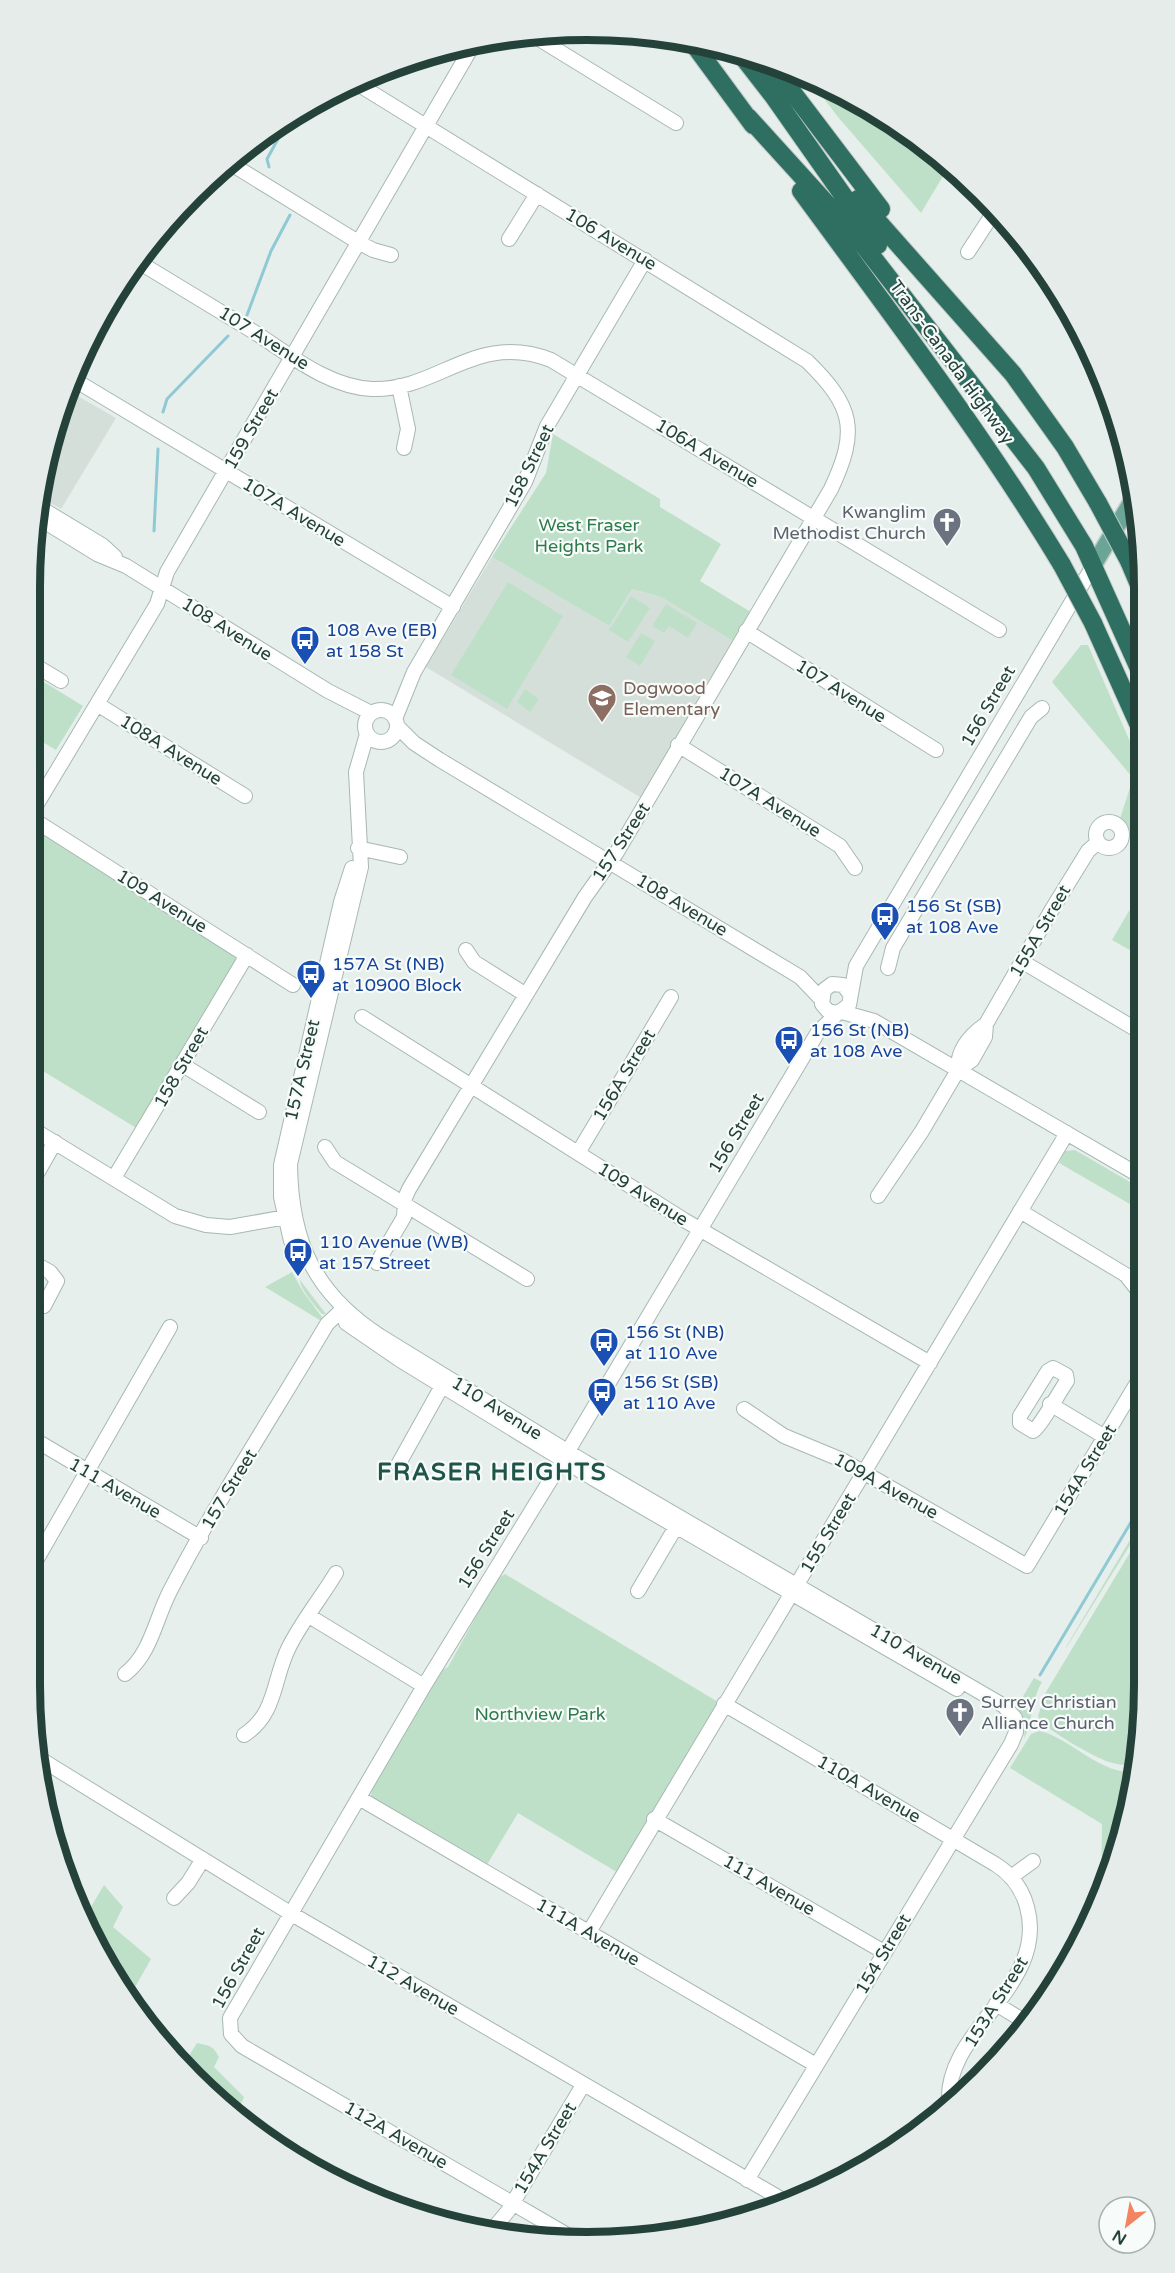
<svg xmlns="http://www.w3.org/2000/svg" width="1175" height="2273" font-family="'Varela Round',sans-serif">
  <rect width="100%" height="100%" fill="#e6efeb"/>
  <path fill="#d4dfda" d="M69 391 116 418 61 509 40 497 49 443Z
    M492 557 609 626 632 589 661 597 736 643 725 657 652 778 643 799 426 667Z"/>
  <path fill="#bfe0c8" d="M808 78 834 88 958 172 949 166 921 213 838 117Z
    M553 434 660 499V507L721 544 700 581 754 614 736 643 661 597 632 589 609 626 492 557 546 473Z
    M508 582 563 616 507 709 451 675Z
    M631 596 650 608 628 642 609 630Z
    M666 604 697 623 688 638 669 626 664 633 652 626Z
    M641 633 655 641 640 666 626 657Z
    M1081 645H1088L1141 767V835L1131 834 1128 826 1120 819 1133 778 1052 682Z
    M31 674 83 706 56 750 31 735Z
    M525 689 539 699 530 712 517 702Z
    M31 825 236 957 237 962 138 1129 33 1065 37 1059 31 1055Z
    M1141 902 1142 957 1112 940 1129 911Z
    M1075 1150 1142 1189V1211L1059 1163 1065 1151Z
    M292 1272 304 1293 324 1320 323 1322 265 1287Z
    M300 1280 326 1314H322C315 1306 300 1289 300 1280Z
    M1143 1531 1144 1722 1137 1761C1129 1767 1119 1765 1109 1762 1096 1758 1040 1727 1038 1716L1046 1692Z
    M1133 1535 1135 1537 1066 1648V1647Z
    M505 1574 718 1702 620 1874 518 1813 485 1868 371 1796 372 1787 441 1671 448 1667 497 1579Z
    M1034 1678 1042 1682C1031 1700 1033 1720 1024 1739L1025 1722 1016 1708Z
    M1039 1731C1065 1734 1111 1783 1136 1769L1126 1829 1101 1896 1102 1824 1010 1768 1031 1734Z
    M104 1885 123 1907 113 1927 151 1959 130 1996 86 1915Z
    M197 2043C209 2046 212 2044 219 2057L214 2067 244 2097 239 2108 257 2118 252 2125 185 2062Z"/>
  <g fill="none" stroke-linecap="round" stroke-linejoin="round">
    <path stroke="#8ec9d4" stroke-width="3" d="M269 167 267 159 289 119
      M247 315 271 251 290 215
      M163 412 167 399 228 336
      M154 531 158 449
      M1040 1675 1143 1502"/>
    <g stroke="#a8b8b2" stroke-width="16">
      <path id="minor" d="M531 34 676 123
        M356 83 807 361C853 406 859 430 831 489L617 852 585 897 409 1189 405 1198 404 1217 377 1263
        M228 162 358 242 373 250 391 255
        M509 239 537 194
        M968 252 994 212
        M137 261C176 285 215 308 254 332 289 354 328 387 372 389 439 391 475 331 551 360L999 630
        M73 379 453 607
        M399 386 408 429 404 448
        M39 507 102 545 115 557
        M37 517 97 554 126 566 328 691 371 713
        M746 631 936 750
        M31 663 61 681
        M97 704 245 796
        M365 726a16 16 0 1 1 32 0a16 16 0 1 1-32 0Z
        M395 719 414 672 525 482 547 426 645 260
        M397 726 414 743 440 760 800 977 821 999
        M367 734 356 772 361 867 290 1164C291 1242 314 1293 380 1336L585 1462 1004 1706 1015 1718 1016 1732 1011 1744 747 2180
        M678 745 840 846 855 868
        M31 814 157 604 167 572 473 45
        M31 818 293 985
        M1096 835a13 13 0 1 1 26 0a13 13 0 1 1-26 0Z
        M358 848 400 857
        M466 950 474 962 526 995
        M1023 962 1142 1033
        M888 968 893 948 1031 717 1042 708
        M850 994 843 985 832 984 824 990 822 1004 828 1011 838 1013 849 1005 856 966 1093 566
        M842 1012 874 1021 1142 1177
        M362 1017 684 1220 930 1363
        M183 1065 259 1112
        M958 1070C957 1050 970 1035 986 1024L1051 911 1088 851 1098 842
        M31 1128 175 1216 206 1225 230 1227 292 1216
        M325 1147 335 1162 527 1279
        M578 1153 671 997
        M114 1178 247 955
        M31 1184 55 1142
        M878 1196 922 1131 958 1070 972 1060 985 1037 986 1024
        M1020 1211 1126 1275 1143 1297
        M291 1241 281 1197V1165L341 902 352 868
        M30 1261 50 1272 57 1281 44 1306
        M346 1323 400 1360 594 1479 957 1689
        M1053 1368 1066 1375 1067 1381C1059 1392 1041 1426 1033 1431L1020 1423V1416L1048 1371Z
        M1050 1404 1105 1437
        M744 1409 784 1436 842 1460 1027 1566
        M30 1437 201 1538
        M398 1465 442 1386
        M1027 1566 1143 1373
        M30 1571 170 1327
        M638 1591 680 1520
        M309 1616 424 1686
        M125 1674C151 1654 155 1620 170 1591 216 1502 275 1412 327 1324L343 1309
        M724 1704 995 1864C1011 1874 1022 1888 1027 1907 1049 1986 944 2030 949 2103
        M244 1735C277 1714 273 1678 289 1647 302 1621 321 1598 336 1573
        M42 1760 290 1913 788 2203
        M359 1798 816 2065
        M654 1819 884 1952
        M1011 1877 1033 1861
        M174 1898 188 1883 203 1859
        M589 1932 1067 1133
        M996 2004 1024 2021
        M493 2229 508 2211 583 2085
        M569 2236 242 2046 231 2034 230 2018 424 1686 556 1471 818 1032 838 1013"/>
    </g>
    <g stroke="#c2cac8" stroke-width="19">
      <path id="major" d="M1093 566 1135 496"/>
    </g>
    <g stroke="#c2cac8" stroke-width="20">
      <path id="highway" d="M692 42 753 125
        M739 52 781 106
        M771 64 881 209
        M774 97 878 245
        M748 117 857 237 1036 468 1084 546 1141 673
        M801 191C891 314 983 434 1062 565
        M858 199 1013 374 1065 447 1098 503
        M1129 561 1140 587
        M1093 623 1141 730"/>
    </g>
    <use href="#minor" stroke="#fff" stroke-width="14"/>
    <use href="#major" stroke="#6aa596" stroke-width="16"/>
    <use href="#highway" stroke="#2f6f62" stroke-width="18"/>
    <g stroke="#c2cac8" stroke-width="20" stroke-linecap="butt">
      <path id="highway-bridge" d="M1098 503 1129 561
        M1062 565 1093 623"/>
    </g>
    <use href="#highway-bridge" stroke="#2f6f62" stroke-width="18"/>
  </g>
  <defs>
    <g id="church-pin" transform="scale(1.5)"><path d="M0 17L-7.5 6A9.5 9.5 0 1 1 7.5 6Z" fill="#6b7280" stroke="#f7fbf9"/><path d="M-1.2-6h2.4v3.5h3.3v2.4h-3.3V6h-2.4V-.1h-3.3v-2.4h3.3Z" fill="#fff"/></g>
    <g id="bus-pin" transform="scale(1.5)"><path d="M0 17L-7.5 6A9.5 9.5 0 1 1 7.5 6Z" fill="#1a4fb4" stroke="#f7fbf9"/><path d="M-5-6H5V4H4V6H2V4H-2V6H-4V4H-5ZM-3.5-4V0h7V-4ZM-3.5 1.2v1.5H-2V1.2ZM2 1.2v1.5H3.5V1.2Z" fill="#fff"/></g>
    <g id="school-pin" transform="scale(1.5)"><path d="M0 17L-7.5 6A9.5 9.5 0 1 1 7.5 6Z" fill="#8d6e63" stroke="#f7fbf9"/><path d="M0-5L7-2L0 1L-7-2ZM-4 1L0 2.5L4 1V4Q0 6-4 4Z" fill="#fff"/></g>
  </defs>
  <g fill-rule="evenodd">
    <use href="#church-pin" x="947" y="522"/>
    <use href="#bus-pin" x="305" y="640"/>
    <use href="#school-pin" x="602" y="698"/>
    <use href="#bus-pin" x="885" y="916"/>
    <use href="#bus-pin" x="311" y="974"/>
    <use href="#bus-pin" x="789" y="1040"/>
    <use href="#bus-pin" x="298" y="1252"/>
    <use href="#bus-pin" x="604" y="1342"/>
    <use href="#bus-pin" x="602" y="1392"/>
    <use href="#church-pin" x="960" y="1712"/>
  </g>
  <g text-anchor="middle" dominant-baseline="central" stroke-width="4.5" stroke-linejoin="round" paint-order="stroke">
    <g font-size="18" fill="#24423a" stroke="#f7fbf9">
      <text transform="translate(611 239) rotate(31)">106 Avenue</text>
      <text transform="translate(264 338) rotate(32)">107 Avenue</text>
      <text transform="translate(952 362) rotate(54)">Trans-Canada Highway</text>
      <text transform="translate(251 429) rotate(-60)">159 Street</text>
      <text transform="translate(707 453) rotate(31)">106A Avenue</text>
      <text transform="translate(529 466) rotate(-64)">158 Street</text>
      <text transform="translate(294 512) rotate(31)">107A Avenue</text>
      <text transform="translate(227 629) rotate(32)">108 Avenue</text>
      <text transform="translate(841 691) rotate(32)">107 Avenue</text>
      <text transform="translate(988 706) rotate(-60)">156 Street</text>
      <text transform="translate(171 750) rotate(32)">108A Avenue</text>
      <text transform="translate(770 802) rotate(32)">107A Avenue</text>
      <text transform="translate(621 842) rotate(-57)">157 Street</text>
      <text transform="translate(162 901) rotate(32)">109 Avenue</text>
      <text transform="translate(682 905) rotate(31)">108 Avenue</text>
      <text transform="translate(1040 931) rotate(-60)">155A Street</text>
      <text transform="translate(181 1067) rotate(-60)">158 Street</text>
      <text transform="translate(302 1070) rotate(-77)">157A Street</text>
      <text transform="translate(624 1075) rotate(-59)">156A Street</text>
      <text transform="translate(736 1133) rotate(-59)">156 Street</text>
      <text transform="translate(643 1194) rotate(32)">109 Avenue</text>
      <text transform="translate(497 1408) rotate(32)">110 Avenue</text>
      <text transform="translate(1085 1470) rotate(-59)">154A Street</text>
      <text transform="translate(886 1486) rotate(29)">109A Avenue</text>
      <text transform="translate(115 1488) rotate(30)">111 Avenue</text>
      <text transform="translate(229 1489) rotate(-59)">157 Street</text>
      <text transform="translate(828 1533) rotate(-59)">155 Street</text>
      <text transform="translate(486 1549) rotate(-58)">156 Street</text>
      <text transform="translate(916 1654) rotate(30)">110 Avenue</text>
      <text transform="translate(869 1789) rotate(30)">110A Avenue</text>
      <text transform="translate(769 1885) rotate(30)">111 Avenue</text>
      <text transform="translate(588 1932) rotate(30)">111A Avenue</text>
      <text transform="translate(883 1954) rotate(-59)">154 Street</text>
      <text transform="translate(238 1968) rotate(-61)">156 Street</text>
      <text transform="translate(413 1985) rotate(30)">112 Avenue</text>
      <text transform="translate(996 2002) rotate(-58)">153A Street</text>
      <text transform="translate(396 2135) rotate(30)">112A Avenue</text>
      <text transform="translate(545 2148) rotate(-59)">154A Street</text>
    </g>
    <g font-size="18" fill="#5b616d" stroke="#f7fbf9" text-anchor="end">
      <text x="926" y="512">Kwanglim<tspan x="926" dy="21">Methodist Church</tspan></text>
      <text x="981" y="1702" text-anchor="start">Surrey Christian<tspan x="981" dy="21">Alliance Church</tspan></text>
    </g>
    <g font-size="18" fill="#2d7a4b" stroke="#f7fbf9">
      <text x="589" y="525">West Fraser<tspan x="589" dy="21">Heights Park</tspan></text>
      <text x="540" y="1714">Northview Park</text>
    </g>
    <g font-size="18" fill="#164399" stroke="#f7fbf9" text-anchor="start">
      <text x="326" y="630">108 Ave (EB)<tspan x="326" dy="21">at 158 St</tspan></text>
      <text x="906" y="906">156 St (SB)<tspan x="906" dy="21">at 108 Ave</tspan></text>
      <text x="332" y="964">157A St (NB)<tspan x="332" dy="21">at 10900 Block</tspan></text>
      <text x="810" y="1030">156 St (NB)<tspan x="810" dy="21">at 108 Ave</tspan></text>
      <text x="319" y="1242">110 Avenue (WB)<tspan x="319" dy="21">at 157 Street</tspan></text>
      <text x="625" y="1332">156 St (NB)<tspan x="625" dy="21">at 110 Ave</tspan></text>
      <text x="623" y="1382">156 St (SB)<tspan x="623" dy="21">at 110 Ave</tspan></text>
    </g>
    <g font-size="18" fill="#785e54" stroke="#f7fbf9" text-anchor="start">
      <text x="623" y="688">Dogwood<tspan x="623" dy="21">Elementary</tspan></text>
    </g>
    <g font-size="24" font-weight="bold" letter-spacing="1.5" fill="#1f5548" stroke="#f7fbf9">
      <text x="492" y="1472">FRASER HEIGHTS</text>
    </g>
  </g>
  <path d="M0 0H1175V2273H0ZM587 40H587A547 547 0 0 1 1134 587V1685A547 547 0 0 1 587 2232H587A547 547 0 0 1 40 1685V587A547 547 0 0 1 587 40Z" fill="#e6ecea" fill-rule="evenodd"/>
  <path fill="none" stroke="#24423a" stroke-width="8" d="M587 40H587A547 547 0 0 1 1134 587V1685A547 547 0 0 1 587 2232H587A547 547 0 0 1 40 1685V587A547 547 0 0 1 587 40Z"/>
  <g transform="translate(1127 2225) rotate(211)"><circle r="28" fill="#f7fbf9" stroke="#a3b1ad" stroke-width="1.5"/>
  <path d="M0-4.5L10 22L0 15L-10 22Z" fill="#f4845f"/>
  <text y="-9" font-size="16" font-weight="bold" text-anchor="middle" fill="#24423a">N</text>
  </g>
</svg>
